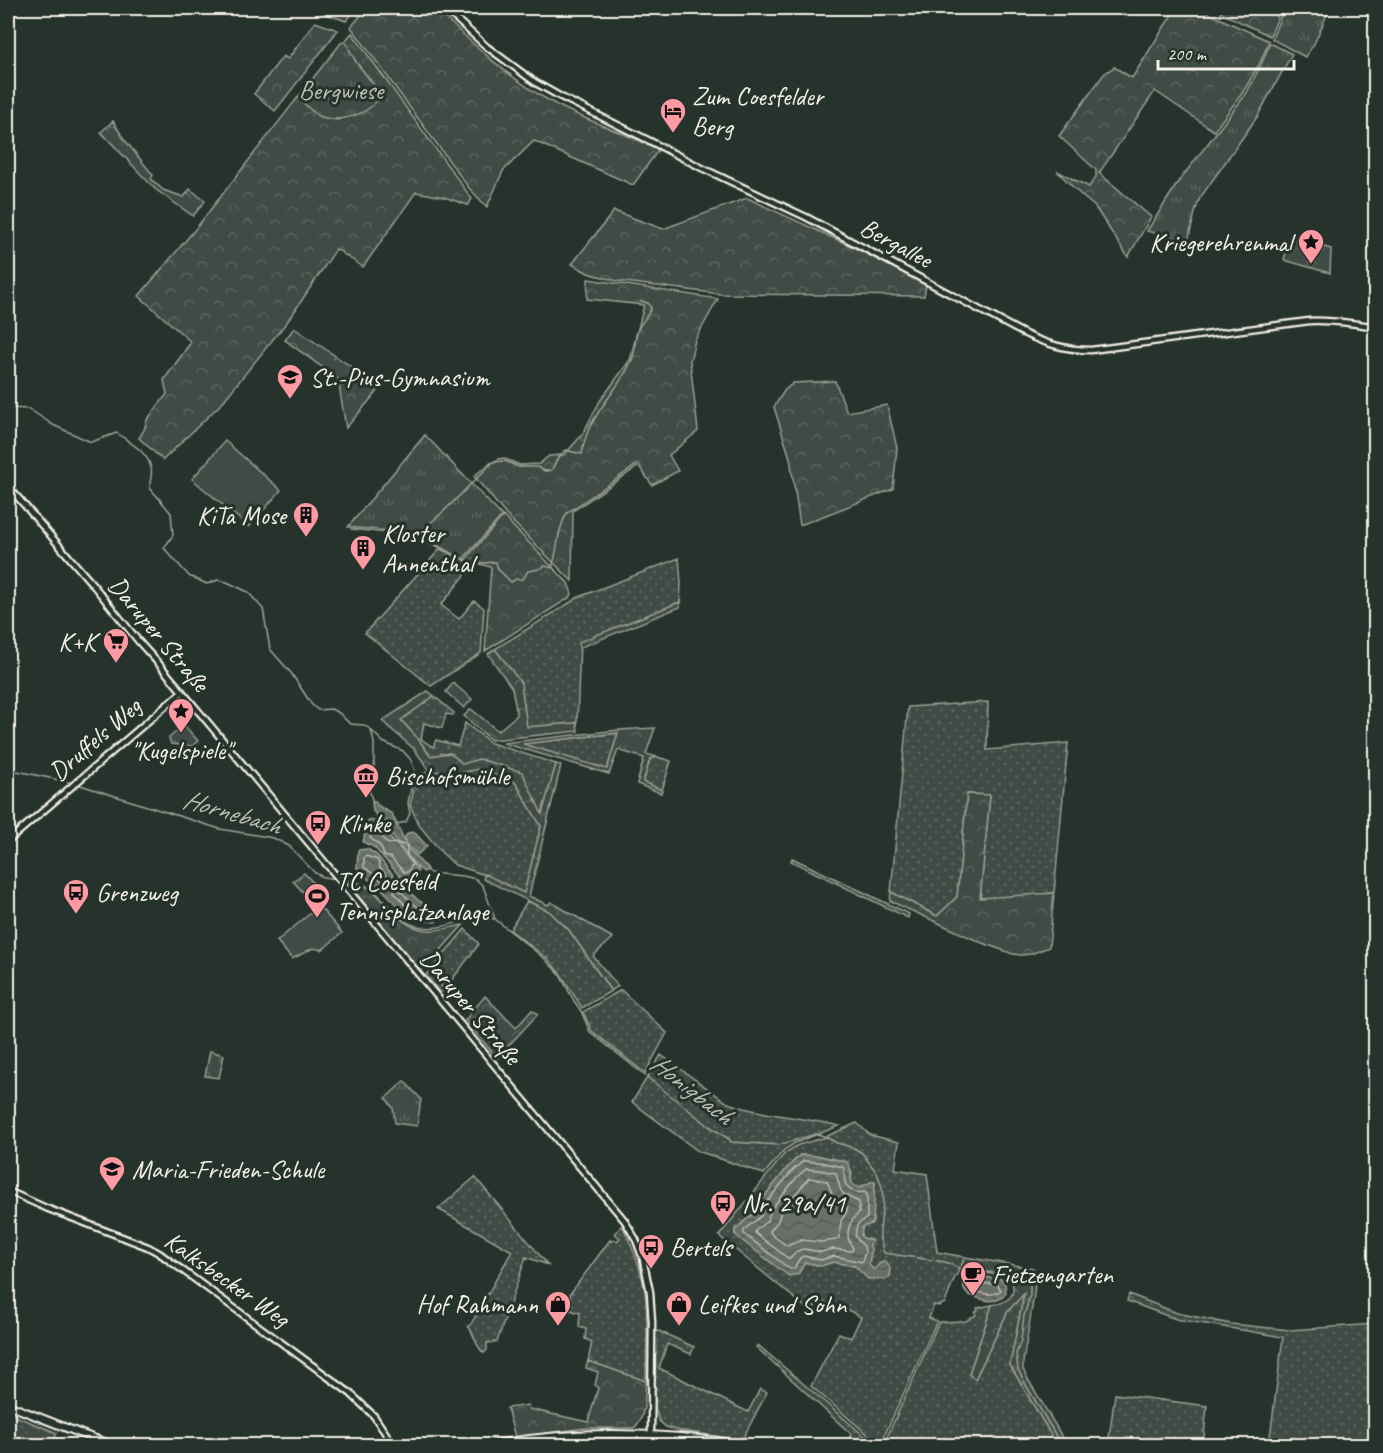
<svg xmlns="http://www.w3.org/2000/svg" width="1383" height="1453" font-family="Caveat,sans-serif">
  <defs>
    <pattern id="grass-dots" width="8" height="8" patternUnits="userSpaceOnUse" patternTransform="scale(1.5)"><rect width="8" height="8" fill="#414b45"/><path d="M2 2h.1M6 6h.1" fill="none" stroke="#5d6560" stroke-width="1.8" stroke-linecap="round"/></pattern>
    <pattern id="forest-crowns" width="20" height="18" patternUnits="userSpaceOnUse" patternTransform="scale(1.5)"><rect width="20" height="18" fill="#414b45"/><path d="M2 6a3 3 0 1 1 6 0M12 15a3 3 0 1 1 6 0" fill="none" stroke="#5d6560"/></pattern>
    <pattern id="park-tufts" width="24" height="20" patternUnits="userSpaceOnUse" patternTransform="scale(1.5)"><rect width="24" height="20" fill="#414b45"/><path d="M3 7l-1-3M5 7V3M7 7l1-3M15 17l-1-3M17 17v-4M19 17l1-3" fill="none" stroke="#5d6560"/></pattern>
    <pattern id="water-waves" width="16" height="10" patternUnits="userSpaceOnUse" patternTransform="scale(1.5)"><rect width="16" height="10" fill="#676f68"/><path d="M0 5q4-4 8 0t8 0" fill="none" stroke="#565a55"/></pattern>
  </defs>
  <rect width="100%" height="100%" fill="#26332d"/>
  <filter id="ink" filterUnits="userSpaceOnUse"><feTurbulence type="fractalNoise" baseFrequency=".0167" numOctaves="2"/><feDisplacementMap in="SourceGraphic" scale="12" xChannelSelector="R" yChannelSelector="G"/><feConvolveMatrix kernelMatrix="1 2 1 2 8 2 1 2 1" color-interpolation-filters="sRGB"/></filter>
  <g filter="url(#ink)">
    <path fill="url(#grass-dots)" stroke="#9a9e96" stroke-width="1.5" fill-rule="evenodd" d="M440 549 474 564 441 605 459 619 474 601 484 608 481 653 431 686 365 633Z
      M679 558 681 583 680 602 580 642 577 723 527 727 521 683 495 649 579 597Z
      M434 696 454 713 453 715 446 714 442 728 424 723 421 739 433 747 436 740 458 746 465 723 491 743 556 764 542 815 521 772 479 759 463 764 450 753 430 756 419 740 401 720Z
      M988 702 987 750 1068 743 1054 893 980 899 990 795 967 794 957 897 937 916 891 892 908 707Z
      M618 733 607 770 521 744Z
      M657 757 671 761 662 790 643 782 650 759Z
      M478 769 515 782 541 826 524 894 485 875 455 865 441 852 419 825 410 805 418 775 430 771 460 773Z
      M527 901 549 911 569 930 611 991 582 1008 562 976 548 959 510 930Z
      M465 929 479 944 451 981 449 979 441 986 444 990 440 993 426 975Z
      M621 990 667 1033 645 1073 592 1031 583 1012Z
      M661 1055 728 1103C764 1116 802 1117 839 1126L795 1143 784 1150 764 1174 698 1151 632 1102Z
      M857 1123 870 1135 899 1142 895 1169 927 1174 937 1252 965 1257 959 1271 954 1279 945 1303 939 1306 934 1305 929 1318 937 1321 880 1445 811 1386 839 1333 851 1338 861 1317 850 1311 819 1301 811 1312 719 1236 785 1153 798 1145 823 1138ZM800 1155 820 1156 844 1161 852 1173 851 1181 853 1185 859 1188 873 1181 875 1182 873 1201 864 1226 862 1228 861 1236 863 1238 871 1240 870 1244 871 1252 868 1265 874 1270 833 1262 821 1266 805 1262 798 1274 735 1234V1229L752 1215 757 1213 760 1202 788 1167Z
      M475 1177 548 1265 526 1257 497 1342 487 1343V1350L484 1353C475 1347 475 1334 468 1326L471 1324 512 1251 438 1209Z
      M622 1225C633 1247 641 1268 645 1292 649 1321 646 1352 646 1381L588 1361 592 1342 585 1339 586 1329 579 1327 580 1313 564 1308 571 1299 570 1294 610 1240 612 1241 614 1239 617 1241 620 1238 615 1234Z
      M1024 1293 1010 1365 1050 1433 1055 1445 883 1446 939 1322 966 1321 976 1315 975 1313 978 1310 977 1308 992 1305 969 1374 975 1379 1008 1311Z
      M1129 1294 1177 1313 1231 1324 1290 1330 1375 1324 1376 1355 1372 1379 1373 1445H1269L1283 1337 1176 1319 1127 1301Z
      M659 1331 694 1347 691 1354 667 1344 659 1368 748 1412 760 1389 767 1392 742 1440 676 1430 666 1427 659 1421 655 1408 654 1332Z
      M758 1345 875 1445H846L851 1434 756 1347Z
      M1115 1394 1207 1406 1203 1445 1178 1446 1172 1444V1439L1160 1437 1158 1445H1108Z
      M8 1413 57 1433 51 1445H8Z"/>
    <path fill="url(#forest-crowns)" stroke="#9a9e96" stroke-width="1.5" fill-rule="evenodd" d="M311 8H357L346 21Z
      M367 8H435C473 44 510 80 557 105 590 122 626 134 659 149L633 185 534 141 503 171 487 207 469 188 351 27Z
      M1176 8H1197L1269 41 1260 63 1243 92 1214 131 1155 91 1099 173 1151 217 1128 257 1095 207 1082 196 1057 171 1089 187 1096 177V170L1059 136 1104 74 1114 67 1132 78Z
      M1224 8H1261L1278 17 1270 36 1221 13Z
      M315 22 338 30 275 111 254 94 283 56 288 59Z
      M352 33 472 199 468 205 444 197 416 192 363 267 336 249 290 318 221 404 163 460 139 438 144 430 147 420 167 394 164 380 191 342 139 296 197 227 298 97 318 116 337 120 361 113 373 105 381 94 356 62 345 41Z
      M113 121 124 139 153 175 151 179 163 190 184 197 190 189 205 201 193 216 155 189 101 132Z
      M747 198 855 248 926 285 924 296 720 294 617 281 588 273 572 264 614 211 663 229Z
      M1290 236 1331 249 1330 273 1284 260Z
      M588 279 718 299 695 340 690 361 698 431 669 455 678 471 652 485 639 466 573 511 572 581 506 515 474 476 489 464 499 459 503 458 520 465 539 464 549 456 564 455 582 435 600 401 630 360 644 305 587 299Z
      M294 328 381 387 346 428 338 379 285 340Z
      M835 381 847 412 887 405 897 448 893 489 800 525 790 458 774 407 784 391 793 383Z
      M503 516 568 583 572 594 569 598 485 651 491 567 465 560Z
      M680 602V607L579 648V642Z
      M495 649 521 683 527 727 577 723 578 731 491 740 464 716 471 709 498 731 517 715 512 688 488 654Z
      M428 691 434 696 401 720 419 740 430 756 450 753 463 764 479 759 522 772 542 814 556 764 561 765 529 896 548 905 551 902 613 938 593 956 618 986 611 991 569 930 549 911 483 879 485 874 524 893 541 826 515 782 478 769 460 773 430 771 414 749 382 721Z
      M655 728 646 754 657 757 650 759 643 782 662 790 661 793 637 784 644 758 618 750 609 774 503 743 618 730ZM618 733 607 769 523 744Z
      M967 794 990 795 980 898 1054 893 1049 947 1031 954 1021 955 1013 954 980 942 890 901 891 892 937 916 957 897Z
      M792 858 909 914 908 918 791 861Z
      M346 882C350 883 356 883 360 884 385 892 392 925 425 930 437 932 452 927 463 925L433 959 420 970Z
      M485 996 516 1028 532 1010 538 1014 497 1058 465 1020Z
      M965 1257 1033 1268 1036 1272 1034 1295 1023 1362V1369L1026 1376 1067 1445H1055L1050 1433 1010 1365 1024 1294 1008 1311 975 1379 969 1374 992 1305C1012 1302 1018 1293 1009 1274L998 1275 963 1270 959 1271Z
      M588 1361 646 1381C644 1397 647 1417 634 1428H586L515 1437 507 1408 528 1405 529 1409 588 1422 598 1388 595 1385 598 1372 586 1368Z"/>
    <path fill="url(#park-tufts)" stroke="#9a9e96" stroke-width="1.5" d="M1284 8H1330L1314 44 1305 57 1272 39Z
      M345 41 356 62 381 94C379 97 376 102 373 105 360 117 335 123 319 116 311 112 304 103 298 97L341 43Z
      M1270 43 1292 54 1257 117 1200 198C1194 212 1192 226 1188 241L1147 231 1179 181 1246 94 1261 65Z
      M425 435 502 516 463 559 410 533 348 527Z
      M184 725 198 741 192 746 171 744 169 738Z
      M304 873 325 895 314 904 293 881Z
      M210 1051 224 1055 219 1078 205 1076Z
      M404 1081 421 1099 417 1126 395 1123 393 1108 386 1098Z"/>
    <path fill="#414b45" stroke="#9a9e96" stroke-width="1.5" d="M225 441 281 490 249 527 192 479Z
      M453 683 472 699 464 708 446 692Z
      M319 906 342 933 322 950 313 948 292 959 277 941Z"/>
    <path fill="url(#water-waves)" stroke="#9fa39b" stroke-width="1.5" d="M372 801H375L377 805 392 814 408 848 427 869 424 872 418 868 406 854 373 811Z
      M368 820H373L403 852 418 871 406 883 374 847 363 842Z
      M414 832 427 846 417 855 406 843 405 837 408 833Z
      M367 849C380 856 379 858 387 868 396 879 407 890 417 899 425 905 433 909 440 917L435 922 413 919 401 909 383 890 364 876 357 868 358 850Z
      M800 1155 820 1156 847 1162C854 1171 848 1176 853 1185L859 1188 873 1181 875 1182 873 1222 871 1224 862 1227 861 1236 863 1238 873 1241 870 1244 871 1252 869 1265 874 1270 879 1264 885 1261C890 1266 892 1272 889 1278L886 1279H868L855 1266 833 1262 821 1266 805 1262 798 1274 789 1276 740 1239 735 1234V1230L752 1215 757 1213 760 1202 788 1167Z
      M972 1276 1001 1279 1005 1283 1006 1293C999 1304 986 1301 975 1297 971 1296 965 1294 964 1289 963 1286 964 1282 964 1279Z"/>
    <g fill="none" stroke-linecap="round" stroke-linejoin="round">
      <path stroke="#bcbdb5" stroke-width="1.5" d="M372 831H375L388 844 397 843 407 846V855L412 864 408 872H404L391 858 384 856C381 844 379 845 370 838Z
        M366 856 378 860 380 868 390 880 389 884H386L364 867V858Z
        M397 888 414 904 421 909V913H415L405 905 394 892V889Z
        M803 1161 820 1162 843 1167C846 1173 843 1175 845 1182 847 1191 856 1194 865 1192L867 1194V1218L858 1224C853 1236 855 1238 864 1246L865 1252 862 1262 834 1256 821 1260 804 1256 800 1258 794 1268 790 1269 744 1234V1230L761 1216 765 1204 792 1171Z
        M806 1169 819 1170 836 1173C842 1195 838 1192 859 1202V1213C848 1222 844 1236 853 1248L852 1251 833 1249 821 1252 804 1249 797 1251 791 1258 789 1259 755 1233 756 1230 767 1221 772 1208 798 1176Z
        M809 1178 827 1181 834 1198 847 1208V1211L841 1221 839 1238 836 1240 821 1242 802 1240 787 1246 771 1234 770 1231 778 1221 781 1211Z
        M973 1282 998 1285 1001 1290C991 1298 981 1293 971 1289L970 1284Z"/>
      <path stroke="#9fa39b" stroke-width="1.5" d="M8 406 9 408 29 409 53 425 91 442 117 433C129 442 148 452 151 468 153 475 149 481 150 488L171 513 173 535 164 548 189 576 207 584 218 580 227 582 248 592 263 609 270 649 291 673 312 705 318 710 331 709 339 713 350 724 364 725 371 730 374 743V767L368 786 373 803
        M351 529 415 536 443 512 493 462 505 461 519 467H537L545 471 552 470 556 461 565 450 582 454C586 418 615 395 630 364 636 354 634 343 637 332 639 324 648 317 651 308L648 303 641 301
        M416 537 428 541 469 562 472 563 478 560 481 563 496 562 498 569 511 582 516 579H523L528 571 539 569 545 566 552 568C558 550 557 530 567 513L638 464
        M371 730 383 742 403 751 411 760 415 771 408 803 410 813 406 822 397 824
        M8 771H17L73 783
        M77 784 220 829 273 838 289 846 315 873 323 877 336 879
        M426 870 430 873 463 876 476 879 483 886 495 919 545 959 560 975 574 1001 581 1011 590 1032 709 1126 729 1139 731 1142 779 1145 816 1134 824 1136 837 1143 854 1148 862 1153 877 1173 882 1187 883 1203 880 1231V1239L884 1253 945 1262 963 1270 998 1273 1022 1271 1027 1275 1030 1281V1295L1024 1316 1021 1340 1016 1354 1018 1369 1023 1380 1055 1434 1060 1446
        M343 880C354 881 365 883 374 891 389 903 397 920 416 926 443 934 468 913 495 919"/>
      <g stroke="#f4f1e8" stroke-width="9">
        <path id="tertiary" d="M444 8 487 47 536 83 561 97 646 139 702 168 806 217 1023 333C1046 344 1066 350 1091 350L1309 321C1332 320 1353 323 1376 327
          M8 486 94 586 140 643 159 664 625 1221 636 1240 643 1259 650 1292 652 1322 651 1434
          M8 841 182 692
          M8 1191 46 1208 148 1247 159 1253 350 1393 374 1416 394 1446"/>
      </g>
      <g stroke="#f4f1e8" stroke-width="10">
        <path id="primary" d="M8 1405 82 1434 115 1446
          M485 1446C573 1429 661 1431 749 1446"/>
      </g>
      <use href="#tertiary" stroke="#26332d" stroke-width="4.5"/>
      <use href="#primary" stroke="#26332d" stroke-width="6"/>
    </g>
  </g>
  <defs>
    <g id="hotel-pin" transform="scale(1.35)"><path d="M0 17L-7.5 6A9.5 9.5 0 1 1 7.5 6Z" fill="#ff9aa2" stroke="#26332d"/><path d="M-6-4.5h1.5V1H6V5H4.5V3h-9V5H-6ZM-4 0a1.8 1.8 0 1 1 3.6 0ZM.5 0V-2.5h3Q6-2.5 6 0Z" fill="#111"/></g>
    <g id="sight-pin" transform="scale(1.35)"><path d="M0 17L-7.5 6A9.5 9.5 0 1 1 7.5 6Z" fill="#ff9aa2" stroke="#26332d"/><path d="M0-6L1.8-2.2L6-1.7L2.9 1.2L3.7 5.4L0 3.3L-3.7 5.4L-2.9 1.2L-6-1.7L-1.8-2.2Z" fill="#111"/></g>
    <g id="school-pin" transform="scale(1.35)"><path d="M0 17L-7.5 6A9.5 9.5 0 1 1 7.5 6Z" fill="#ff9aa2" stroke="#26332d"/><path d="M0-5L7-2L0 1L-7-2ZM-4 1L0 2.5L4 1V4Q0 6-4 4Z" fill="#111"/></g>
    <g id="building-pin" transform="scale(1.35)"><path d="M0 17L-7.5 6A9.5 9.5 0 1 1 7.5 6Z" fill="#ff9aa2" stroke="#26332d"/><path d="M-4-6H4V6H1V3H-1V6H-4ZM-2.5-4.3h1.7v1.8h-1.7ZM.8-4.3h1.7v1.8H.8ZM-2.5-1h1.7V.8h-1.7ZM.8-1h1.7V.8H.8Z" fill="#111"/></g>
    <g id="supermarket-pin" transform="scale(1.35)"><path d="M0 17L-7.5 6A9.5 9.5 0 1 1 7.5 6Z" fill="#ff9aa2" stroke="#26332d"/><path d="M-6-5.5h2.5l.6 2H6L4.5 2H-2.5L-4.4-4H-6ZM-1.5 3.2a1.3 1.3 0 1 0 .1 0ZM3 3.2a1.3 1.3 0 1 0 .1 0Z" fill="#111"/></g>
    <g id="museum-pin" transform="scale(1.35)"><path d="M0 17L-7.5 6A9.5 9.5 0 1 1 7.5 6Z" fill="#ff9aa2" stroke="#26332d"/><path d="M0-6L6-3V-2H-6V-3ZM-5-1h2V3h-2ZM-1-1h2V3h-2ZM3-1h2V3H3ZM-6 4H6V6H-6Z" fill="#111"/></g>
    <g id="bus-pin" transform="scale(1.35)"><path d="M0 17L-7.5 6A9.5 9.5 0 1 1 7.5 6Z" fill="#ff9aa2" stroke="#26332d"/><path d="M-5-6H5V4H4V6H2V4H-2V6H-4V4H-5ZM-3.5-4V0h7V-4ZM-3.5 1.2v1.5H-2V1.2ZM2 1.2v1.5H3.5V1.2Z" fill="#111"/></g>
    <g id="stadium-pin" transform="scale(1.35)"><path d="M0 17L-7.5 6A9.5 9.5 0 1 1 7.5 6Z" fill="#ff9aa2" stroke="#26332d"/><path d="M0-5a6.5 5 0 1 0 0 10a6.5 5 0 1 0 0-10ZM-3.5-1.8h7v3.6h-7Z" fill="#111"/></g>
    <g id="cafe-pin" transform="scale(1.35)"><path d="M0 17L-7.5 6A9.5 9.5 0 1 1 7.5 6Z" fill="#ff9aa2" stroke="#26332d"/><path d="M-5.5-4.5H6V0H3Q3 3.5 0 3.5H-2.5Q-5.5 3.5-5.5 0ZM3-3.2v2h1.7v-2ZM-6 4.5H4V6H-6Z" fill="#111"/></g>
    <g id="shop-pin" transform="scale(1.35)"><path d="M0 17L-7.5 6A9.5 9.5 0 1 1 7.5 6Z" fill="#ff9aa2" stroke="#26332d"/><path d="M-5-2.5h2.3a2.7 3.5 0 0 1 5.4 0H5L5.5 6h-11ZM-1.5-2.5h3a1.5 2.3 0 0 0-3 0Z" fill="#111"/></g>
  </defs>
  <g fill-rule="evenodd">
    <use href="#hotel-pin" x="673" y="111"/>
    <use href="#sight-pin" x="1311" y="242"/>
    <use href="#school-pin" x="290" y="377"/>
    <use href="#building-pin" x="306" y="515"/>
    <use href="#building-pin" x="363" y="548"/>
    <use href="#supermarket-pin" x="116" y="641"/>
    <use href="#sight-pin" x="181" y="711"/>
    <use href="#museum-pin" x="366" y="776"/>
    <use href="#bus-pin" x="318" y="823"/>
    <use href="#bus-pin" x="76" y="892"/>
    <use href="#stadium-pin" x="317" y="896"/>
    <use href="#school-pin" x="112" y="1169"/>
    <use href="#bus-pin" x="723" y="1203"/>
    <use href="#bus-pin" x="651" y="1247"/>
    <use href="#cafe-pin" x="973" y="1274"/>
    <use href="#shop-pin" x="558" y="1304"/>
    <use href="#shop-pin" x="679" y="1304"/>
  </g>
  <g text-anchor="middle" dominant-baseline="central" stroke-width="6" stroke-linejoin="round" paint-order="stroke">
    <g font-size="26" fill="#bebfb7" stroke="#26332d">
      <text x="341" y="90">Bergwiese</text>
    </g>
    <g font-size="26" fill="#f4f1e8" stroke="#26332d" text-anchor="start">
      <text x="692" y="96">Zum Coesfelder<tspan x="692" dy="30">Berg</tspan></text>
      <text x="1292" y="242" text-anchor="end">Kriegerehrenmal</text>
      <text x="310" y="377">St.-Pius-Gymnasium</text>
      <text x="286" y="515" text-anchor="end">KiTa Mose</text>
      <text x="382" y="533">Kloster<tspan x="382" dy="30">Annenthal</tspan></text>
      <text x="96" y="641" text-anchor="end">K+K</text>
      <text x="181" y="750" text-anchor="middle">"Kugelspiele"</text>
      <text x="386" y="776">Bischofsmühle</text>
      <text x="338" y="823">Klinke</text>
      <text x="336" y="881">TC Coesfeld<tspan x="336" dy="30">Tennisplatzanlage</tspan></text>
      <text x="96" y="892">Grenzweg</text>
      <text x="132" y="1169">Maria-Frieden-Schule</text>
      <text x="742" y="1203">Nr. 29a/41</text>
      <text x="670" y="1247">Bertels</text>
      <text x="992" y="1274">Fietzengarten</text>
      <text x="538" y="1304" text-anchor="end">Hof Rahmann</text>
      <text x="698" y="1304">Leifkes und Sohn</text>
    </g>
    <g font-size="26" fill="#f4f1e8" stroke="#26332d">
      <text transform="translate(896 243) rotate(28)">Bergallee</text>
      <text transform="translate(159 634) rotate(50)">Daruper Straße</text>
      <text transform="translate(95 739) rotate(-41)">Druffels Weg</text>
      <text transform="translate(471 1007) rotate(50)">Daruper Straße</text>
      <text transform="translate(227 1279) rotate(35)">Kalksbecker Weg</text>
    </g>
    <g font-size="27" font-style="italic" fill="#bcbdb5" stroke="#26332d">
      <text transform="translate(232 812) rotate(16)">Hornebach</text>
      <text transform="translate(692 1089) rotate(38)">Honigbach</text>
    </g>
  </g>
  <rect width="1383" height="1453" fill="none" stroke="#26332d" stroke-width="30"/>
  <rect x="15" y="15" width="1353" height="1423" fill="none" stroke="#f4f1e8" stroke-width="2" filter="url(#ink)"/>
  <path d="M1158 60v9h136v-9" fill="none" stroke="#f4f1e8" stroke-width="3"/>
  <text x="1167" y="60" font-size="18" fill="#f4f1e8" stroke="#26332d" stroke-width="4.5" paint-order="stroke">200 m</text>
</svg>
